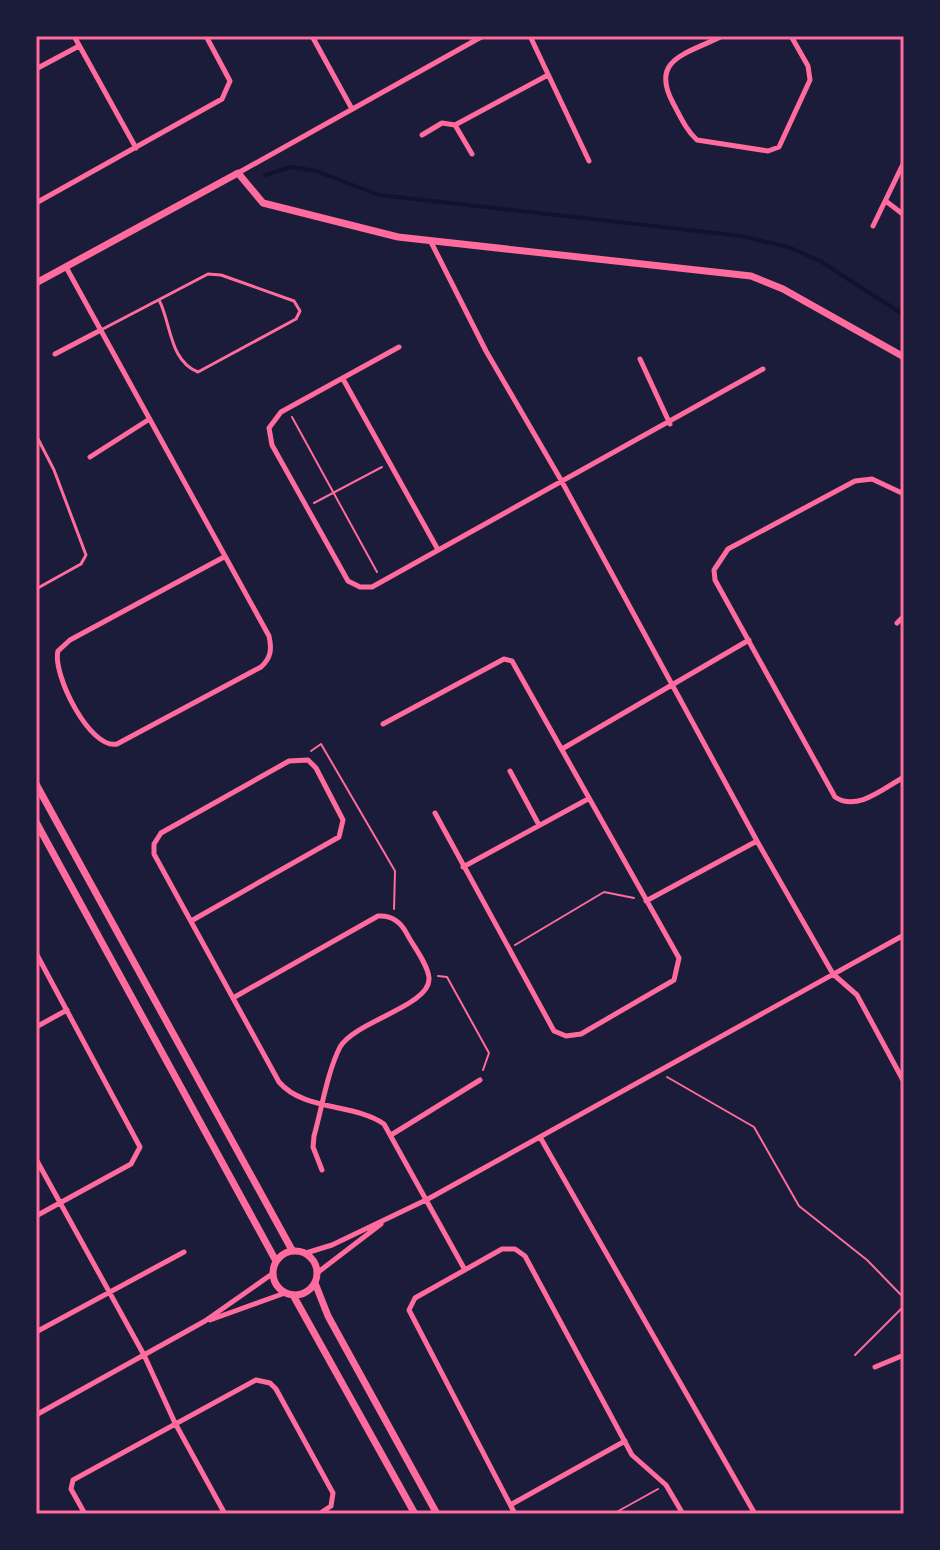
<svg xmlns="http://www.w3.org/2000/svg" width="940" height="1550" font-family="'Alegreya Sans',sans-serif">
  <rect width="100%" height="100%" fill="#1b1b3a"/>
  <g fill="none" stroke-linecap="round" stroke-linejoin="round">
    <path stroke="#12122b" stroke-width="4" d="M265 175 291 167 316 171 379 195 741 236 788 247 820 261 904 315"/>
    <path stroke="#ff6b9d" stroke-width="2" d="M292 417 377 572
      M314 503 382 467
      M311 751 321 744 395 871 394 909
      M515 945 604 892 634 898
      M438 976 447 977 489 1053 483 1070
      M667 1077 754 1127 799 1206 867 1260 904 1298
      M855 1355 904 1306
      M613 1514 658 1489"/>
    <path stroke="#ff6b9d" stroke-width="3" d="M99 331 208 274 221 275 294 301 300 311 296 319 198 372C169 361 171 322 159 300
      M36 435 54 470 86 555 81 564 36 589"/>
    <path stroke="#ff6b9d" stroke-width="5" d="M74 36 136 148
      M312 36 352 109
      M530 36 589 161
      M722 36C688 54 649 58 673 103 680 116 686 130 697 140L768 151 779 147 810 80 808 66 791 36
      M36 69 79 46
      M455 125 548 75
      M422 135 442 123 455 125 472 154
      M238 173 483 36
      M887 202 904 215
      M36 203 222 99 230 81 206 36
      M873 226 904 162
      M431 242 486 351 561 480 757 841 833 974 857 995 904 1082
      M66 267 269 636C272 649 271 658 261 667L117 744C90 750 52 674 58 651L70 640 224 557
      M399 347 281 412 269 428 272 445 348 581 360 587H372L763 369
      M55 354 99 331
      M640 359 670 424
      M343 379 437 548
      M90 457 148 420
      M904 494 872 479 855 481 728 549 714 570 715 580 835 797C857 812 884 788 904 777
      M897 623 904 616
      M383 724 504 659 512 661 679 958 674 980 581 1034 566 1036 554 1031 435 813
      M562 749 749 640
      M510 771 539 825
      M463 867 588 799
      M646 901 757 841
      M191 921 339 837 343 820 316 768 308 760 289 761 161 833 154 844V854L279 1082C304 1111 353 1103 384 1124L465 1270
      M36 953 140 1147 131 1164 36 1216
      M233 998 378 916C392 915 401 922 407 934 413 946 428 964 429 978 431 1006 355 1021 340 1047 327 1073 322 1108 314 1136L313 1147 322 1170
      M36 1027 67 1010
      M391 1135 480 1080
      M540 1137 755 1514
      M36 1159 144 1355 175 1423 225 1514
      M306 1253 332 1245 428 1199 904 935
      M317 1273 381 1224
      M210 1320 285 1293
      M36 1332 184 1252
      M875 1367 904 1355
      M36 1415 205 1321 272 1274
      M512 1504 625 1441
      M85 1514 71 1489 73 1480 256 1380 270 1383 276 1389 333 1493 331 1506 319 1514
      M515 1514 409 1310 415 1298 502 1249H515L525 1256 632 1455 666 1485 683 1514"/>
    <path stroke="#ff6b9d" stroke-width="7" d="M36 283 238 173 263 203 398 237 751 276 783 289 904 357
      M36 784 292 1250
      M36 822 276 1261
      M273 1273a22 22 0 1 1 44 0a22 22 0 1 1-44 0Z
      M315 1283 328 1316 437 1514
      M293 1295 415 1514"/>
  </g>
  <rect width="940" height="1550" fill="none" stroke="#1b1b3a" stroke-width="76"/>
  <rect x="38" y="38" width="864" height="1474" fill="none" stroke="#ff6b9d" stroke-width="3"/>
</svg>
